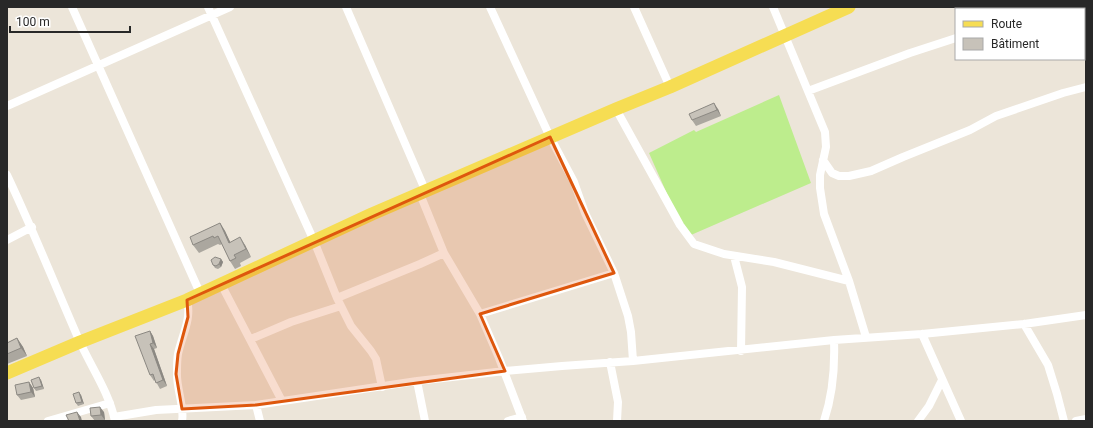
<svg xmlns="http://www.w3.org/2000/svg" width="1093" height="428" font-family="Roboto,sans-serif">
  <rect width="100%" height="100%" fill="#ece5d9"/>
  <path fill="#bded8d" d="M779 95 811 183 691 235 679 221 649 153 694 130 696 132Z"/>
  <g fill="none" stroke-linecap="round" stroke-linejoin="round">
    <path stroke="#fff" stroke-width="8" d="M72 7 200 293
      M208 7 314 241 337 298 351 326 371 351 376 359 382 387
      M346 7 426 192
      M490 7 550 137 574 182 585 213 614 273 628 316 631 332 633 361
      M634 7 670 87
      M773 7 825 132 826 147 820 175V188L824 214 849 281
      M1021 9 1028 7
      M808 91 910 53 956 38
      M7 106 230 7
      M616 109 680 225 694 244 724 254 774 262 849 281 866 337
      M823 160 832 173 839 176H849L871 171 903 157 970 130 996 116 1063 93 1086 87
      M7 175C33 230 55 285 79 340 91 367 109 392 115 421
      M420 194 444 253 480 314 499 358 523 421
      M7 240 32 227
      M734 256 742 287 741 351
      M221 284 282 401
      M337 298 420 264 444 253
      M480 314 614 273
      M1024 324 1048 365 1057 394 1064 421
      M922 334 961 421
      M251 339 291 322 341 306
      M610 362 618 402 617 421
      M417 381 425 421
      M256 405 260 421
      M114 417 156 410 256 405 417 381 505 371 562 366 633 361 834 340 922 334 1024 324 1086 315
      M48 421 110 403
      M182 421C185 409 176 387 177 372 177 366 177 360 178 354 182 335 192 319 187 300
      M508 421 522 417
      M824 421C833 394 835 368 834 340
      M918 421 929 406 942 380
      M1076 421 1086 419"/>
    <path stroke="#f6dd53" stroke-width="13" d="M7 373 80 342 187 300 372 214 616 109 670 87 849 7"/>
  </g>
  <path fill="#aba79f" d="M718 109 721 116 696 126 692 120Z
    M220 223 225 231 230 242 245 245 251 257 240 263 241 266 235 269 230 261 222 244 220 245 218 244 199 253 193 245Z
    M221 259 223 262 221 267 218 269 215 268 213 265Z
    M150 331 153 336 157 348 154 349 167 386 160 389 155 380 154 381 150 375Z
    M17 338 23 347 27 356 7 364V343Z
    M41 380 44 389 36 391 34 388Z
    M29 382 33 388 35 397 21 400 17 395Z
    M81 395 84 404 78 406 76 403Z
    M104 412 105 420 95 421 91 416Z"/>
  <path fill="#8b8882" d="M714 103 718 109 721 116 717 110Z
    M220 223 225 231 234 250 229 243Z
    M240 237 245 245 251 257 246 249Z
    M221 259 223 262 221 267 219 264Z
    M150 331 153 336 157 348 153 343Z
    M17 338 23 347 27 356 21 348Z
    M150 344 154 349 167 386 163 380Z
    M39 377 41 380 44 389 42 386Z
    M29 382 33 388 35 397 31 392Z
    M79 392 81 395 84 404 82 402Z
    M100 407 104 412 105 420 101 415Z
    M77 412 81 417 82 421H80Z"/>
  <path fill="#c7c2b9" stroke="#8b8882" d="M714 103 717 110 692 120 689 114Z
    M220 223 229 243 240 237 246 249 234 255 236 258 230 261 218 236 214 238 213 236 193 245 190 237Z
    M215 257 221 259 219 264 216 266 213 265 211 260Z
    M150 331 153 343 150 344 163 380 156 383 153 374 150 375 135 336Z
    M17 338 21 348 7 354V343Z
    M39 377 42 386 34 388 31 380Z
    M29 382 31 392 17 395 15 385Z
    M79 392 82 402 76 403 73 394Z
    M100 407 101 415 91 416 90 408Z
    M77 412 80 421H69L66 415Z"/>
  <path fill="#de570d" fill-opacity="0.2" stroke="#de570d" stroke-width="3" stroke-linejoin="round" d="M550 137 614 273 480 314 505 371 256 405 182 409 176 374 178 354 188 317 187 300Z"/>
  <rect width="1093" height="428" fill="none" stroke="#282828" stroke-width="16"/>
  <rect x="955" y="8" width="130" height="52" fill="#ffffff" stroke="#a9a9a9"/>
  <rect x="963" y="21" width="20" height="6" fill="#f6dd53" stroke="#a9a9a9"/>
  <text x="991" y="28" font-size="12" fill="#282828">Route</text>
  <rect x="963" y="38" width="20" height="12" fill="#c7c2b9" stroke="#a9a9a9"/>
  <text x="991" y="48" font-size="12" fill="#282828">Bâtiment</text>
  <path d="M10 26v6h120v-6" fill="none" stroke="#282828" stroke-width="2"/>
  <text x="16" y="26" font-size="12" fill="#282828" stroke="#ffffff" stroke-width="3" paint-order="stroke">100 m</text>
</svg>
